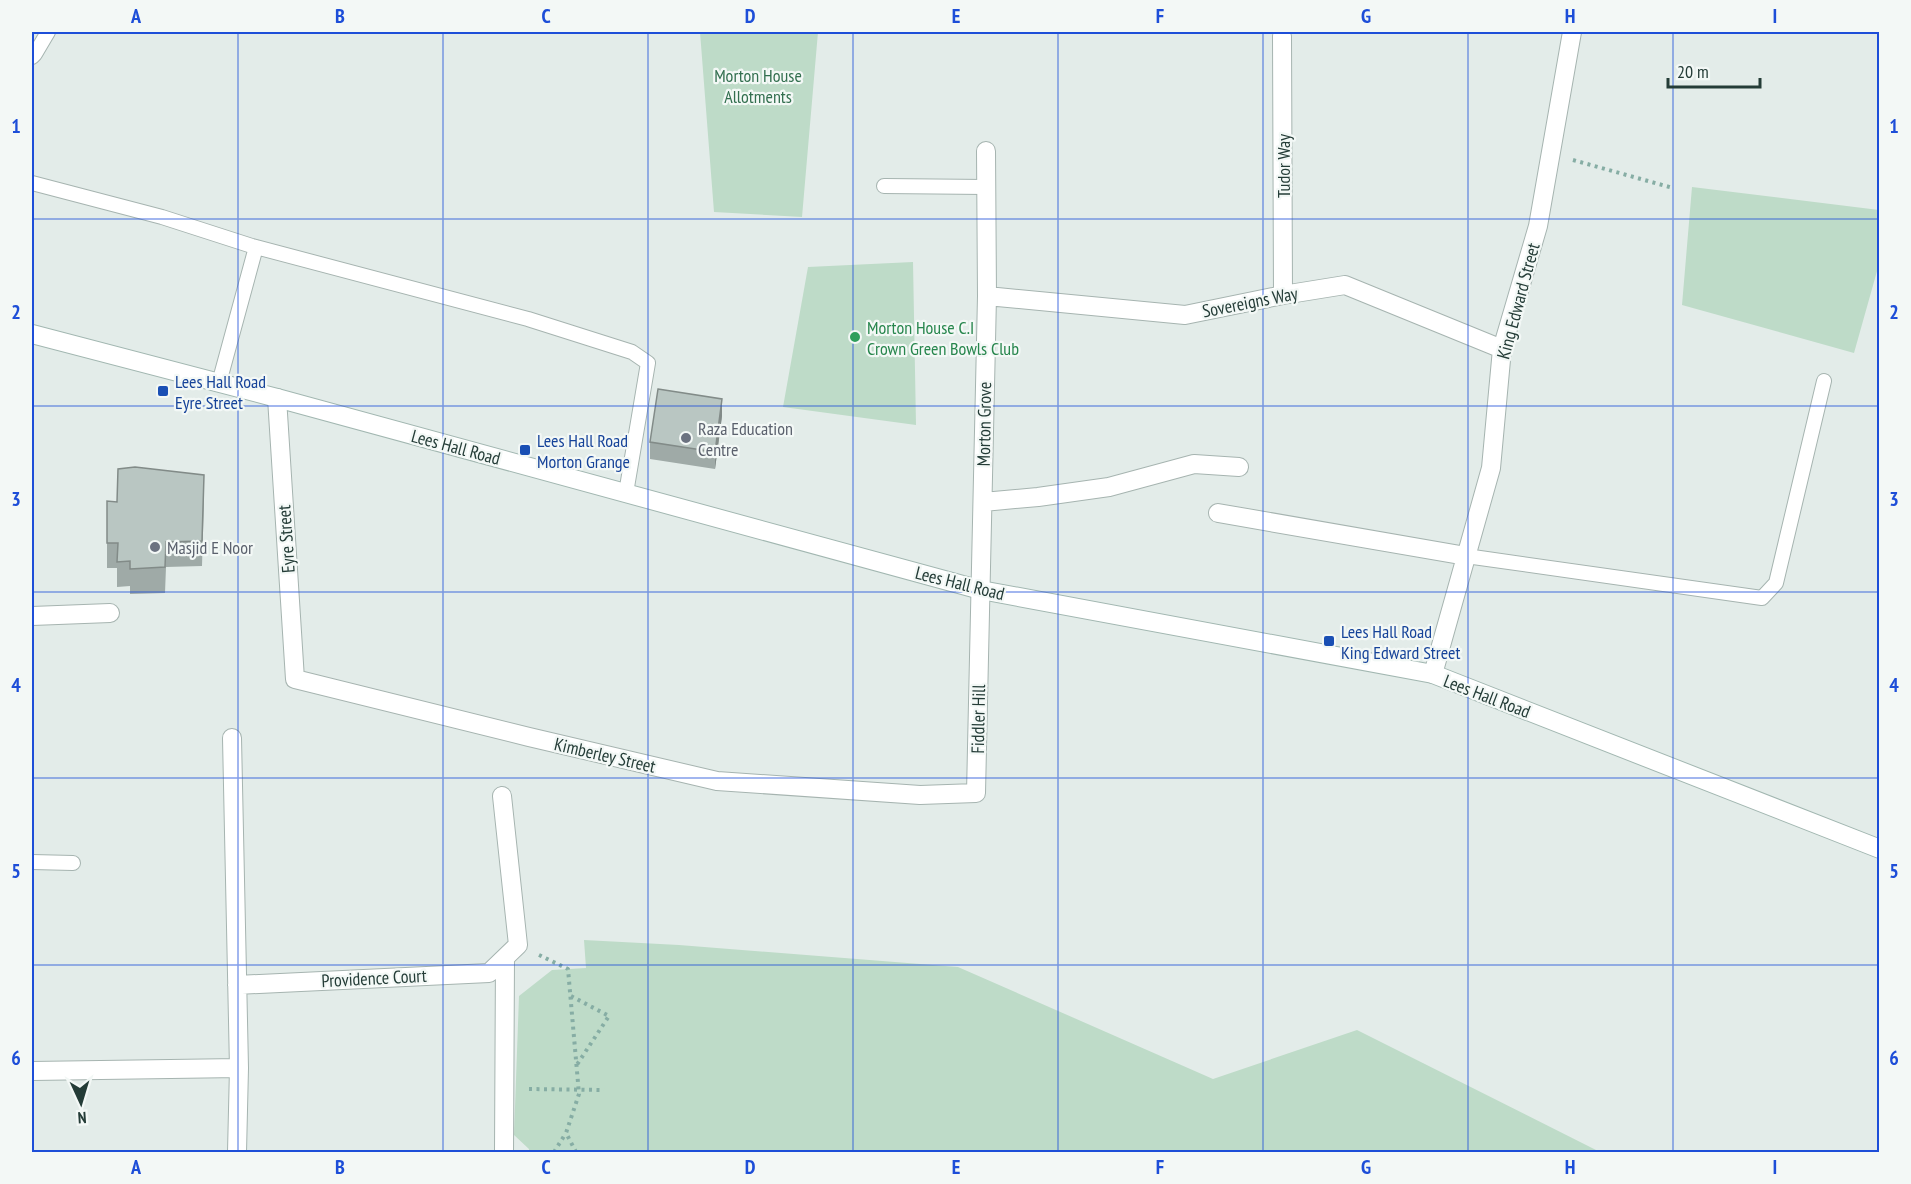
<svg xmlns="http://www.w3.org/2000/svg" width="1911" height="1184" font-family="'PT Sans Narrow',sans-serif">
  <rect width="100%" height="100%" fill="#e3ece9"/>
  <path fill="#bedbc8" d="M700 32H818L802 217 714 212Z
    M1692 187 1879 210V264L1854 353 1682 305Z
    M913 262 916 425 783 407 808 267Z
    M584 940 679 945 958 967 1213 1079 1357 1030 1600 1152H529V1149L514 1135 519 996 552 970 586 968Z"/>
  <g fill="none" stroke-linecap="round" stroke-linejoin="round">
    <g stroke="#a6b4b0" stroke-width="16">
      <path id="lane" d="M32 57 35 54 48 32
        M32 183 162 217 252 246 528 319 632 352 648 363 626 493
        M884 186 986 187
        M219 383 256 247
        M1466 556 1762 598 1776 583 1824 381
        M32 862 73 863"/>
    </g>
    <g stroke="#a6b4b0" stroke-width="20">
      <path id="street" d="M1282 36 1283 295
        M987 296 1185 315 1283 295 1345 285 1502 349
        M277 398 295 679 529 737 717 781 920 795 976 793 987 296 986 151
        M983 502 1038 497 1109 487 1194 464 1239 467
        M1218 513 1466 556
        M32 616 110 613
        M1433 674 1491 468 1502 349 1538 226 1572 32
        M232 738 239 1068 237 1152
        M237 985 489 973 518 945 502 796
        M32 1071 239 1068
        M504 1152 505 958"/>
    </g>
    <g stroke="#a2b7b1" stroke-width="20">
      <path id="secondary" d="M32 334 277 398 981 590 1433 674 1880 849"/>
    </g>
    <path stroke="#86ada4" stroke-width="4" stroke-dasharray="3 4.5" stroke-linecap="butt" d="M1573 160 1673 188
      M539 955 568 969 579 1094 566 1133 576 1152
      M571 996 609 1016 576 1066
      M529 1089 604 1090
      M554 1152 566 1133"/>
    <use href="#lane" stroke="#fff" stroke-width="14"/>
    <use href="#street" stroke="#fff" stroke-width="18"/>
    <use href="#secondary" stroke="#fff" stroke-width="18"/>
  </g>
  <path fill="#9faaa7" d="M722 416 715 469 650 459V442Z
    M204 500 202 566 166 567 165 593 130 594V586L117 587V568H107V543L117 502Z"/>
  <path fill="#828b88" d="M722 399V416L715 469V452Z"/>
  <path fill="#b9c6c2" stroke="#828b88" stroke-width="1.5" d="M658 389 722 399 715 452 650 442Z
    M135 467 204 475 202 541 166 542 165 567 130 569V561L117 562 118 543H107V501L117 502 118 469Z"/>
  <path fill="none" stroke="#1d4ed8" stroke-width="1.5" stroke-opacity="0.55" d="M238 32V1152M443 32V1152M648 32V1152M853 32V1152M1058 32V1152M1263 32V1152M1468 32V1152M1673 32V1152M32 219H1880M32 406H1880M32 592H1880M32 778H1880M32 965H1880"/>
  <circle fill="#2e9e5b" stroke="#f3f8f6" stroke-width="2" cx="855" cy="337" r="6"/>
  <g fill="#1a4fb4" stroke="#f3f8f6" stroke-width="2">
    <rect x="157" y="385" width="12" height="12" rx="3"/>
    <rect x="519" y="444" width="12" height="12" rx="3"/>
    <rect x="1323" y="635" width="12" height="12" rx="3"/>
  </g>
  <g fill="#6b7280" stroke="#f3f8f6" stroke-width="2">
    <circle cx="686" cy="438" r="6"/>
    <circle cx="155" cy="547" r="6"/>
  </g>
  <g text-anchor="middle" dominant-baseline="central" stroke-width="4.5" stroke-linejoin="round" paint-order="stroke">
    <g font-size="18" fill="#326f4f" stroke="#f3f8f6">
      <text x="758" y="75">Morton House<tspan x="758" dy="21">Allotments</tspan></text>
    </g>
    <g font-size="18" fill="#243c37" stroke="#f3f8f6">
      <text transform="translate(1283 166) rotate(-90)">Tudor Way</text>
      <text transform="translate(1518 301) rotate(-75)">King Edward Street</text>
      <text transform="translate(1250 302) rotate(-11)">Sovereigns Way</text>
      <text transform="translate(984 424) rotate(-89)">Morton Grove</text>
      <text transform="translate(456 447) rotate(15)">Lees Hall Road</text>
      <text transform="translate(286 539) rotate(-94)">Eyre Street</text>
      <text transform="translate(960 583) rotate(14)">Lees Hall Road</text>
      <text transform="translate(1487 696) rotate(21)">Lees Hall Road</text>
      <text transform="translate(978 719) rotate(-89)">Fiddler Hill</text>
      <text transform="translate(605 755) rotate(13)">Kimberley Street</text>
      <text transform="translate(374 978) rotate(-3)">Providence Court</text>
    </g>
    <g font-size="18" fill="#27864d" stroke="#f3f8f6" text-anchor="start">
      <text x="867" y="327">Morton House C.I<tspan x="867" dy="21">Crown Green Bowls Club</tspan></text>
    </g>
    <g font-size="18" fill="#164399" stroke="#f3f8f6" text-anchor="start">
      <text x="175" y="381">Lees Hall Road<tspan x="175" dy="21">Eyre Street</tspan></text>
      <text x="537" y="440">Lees Hall Road<tspan x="537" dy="21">Morton Grange</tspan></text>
      <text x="1341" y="631">Lees Hall Road<tspan x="1341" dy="21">King Edward Street</tspan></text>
    </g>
    <g font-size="18" fill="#5b616d" stroke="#f3f8f6" text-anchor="start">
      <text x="698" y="428">Raza Education<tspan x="698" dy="21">Centre</tspan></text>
      <text x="167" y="547">Masjid E Noor</text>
    </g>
  </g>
  <rect width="1911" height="1184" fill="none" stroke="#f3f8f6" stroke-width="66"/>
  <g transform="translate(81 1103) rotate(176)" stroke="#f3f8f6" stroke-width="4.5" paint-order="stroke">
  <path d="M0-4.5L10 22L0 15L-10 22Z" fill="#243c37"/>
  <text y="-9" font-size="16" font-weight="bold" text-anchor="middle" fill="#243c37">N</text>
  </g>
  <path d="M1668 78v9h92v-9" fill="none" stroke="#243c37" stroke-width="3"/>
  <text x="1677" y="78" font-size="18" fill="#243c37" stroke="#f3f8f6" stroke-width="4.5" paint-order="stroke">20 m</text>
  <rect x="33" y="33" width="1845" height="1118" fill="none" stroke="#1d4ed8" stroke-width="2"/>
  <g font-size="20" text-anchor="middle" font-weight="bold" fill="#1d4ed8">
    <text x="136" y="23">A</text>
    <text x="340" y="23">B</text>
    <text x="546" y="23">C</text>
    <text x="750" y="23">D</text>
    <text x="956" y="23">E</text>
    <text x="1160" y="23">F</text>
    <text x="1366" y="23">G</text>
    <text x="1570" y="23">H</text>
    <text x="1775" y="23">I</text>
    <text x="16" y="133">1</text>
    <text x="1894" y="133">1</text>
    <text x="16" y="319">2</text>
    <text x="1894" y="319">2</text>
    <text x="16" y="506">3</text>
    <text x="1894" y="506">3</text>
    <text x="16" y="692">4</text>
    <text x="1894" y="692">4</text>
    <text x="16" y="878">5</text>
    <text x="1894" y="878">5</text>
    <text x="16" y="1065">6</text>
    <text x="1894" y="1065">6</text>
    <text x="136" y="1174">A</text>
    <text x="340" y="1174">B</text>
    <text x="546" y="1174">C</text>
    <text x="750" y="1174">D</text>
    <text x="956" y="1174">E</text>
    <text x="1160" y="1174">F</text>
    <text x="1366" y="1174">G</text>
    <text x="1570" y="1174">H</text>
    <text x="1775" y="1174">I</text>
  </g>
</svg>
